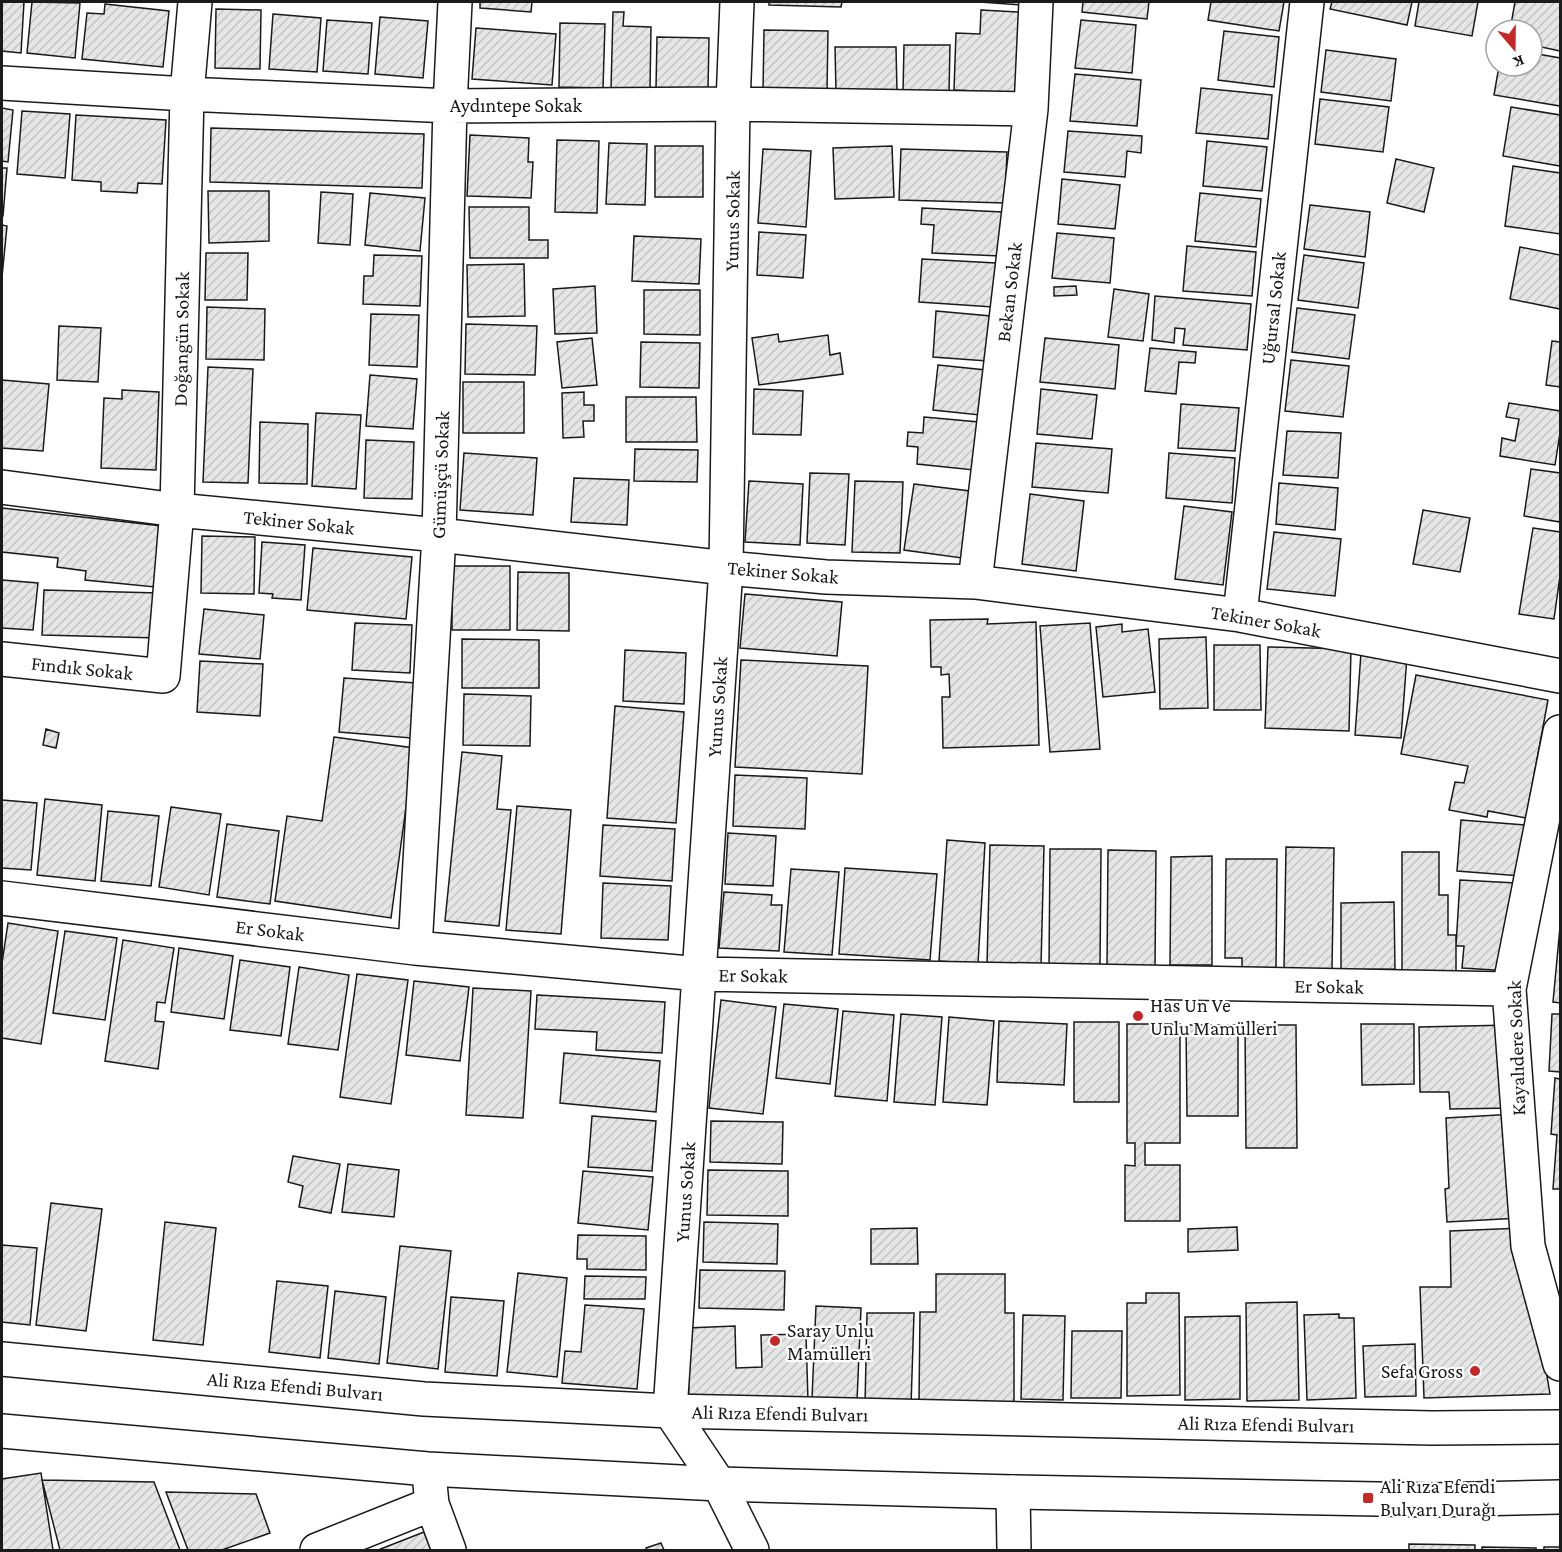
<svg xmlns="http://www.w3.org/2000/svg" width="1562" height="1552" font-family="'Crimson Pro',serif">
  <defs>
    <pattern id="building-hatch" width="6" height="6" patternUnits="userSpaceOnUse" patternTransform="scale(1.5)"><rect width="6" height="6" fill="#e6e6e6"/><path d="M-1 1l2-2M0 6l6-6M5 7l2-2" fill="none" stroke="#c5c5c5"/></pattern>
  </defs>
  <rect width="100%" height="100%" fill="#fff"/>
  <path fill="url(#building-hatch)" stroke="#1a1a1a" stroke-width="1.5" d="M2 2H24L21 53 2 51Z
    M32 2 80 3 75 58 27 53Z
    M480 2H532L531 12 480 8Z
    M769 2H842L841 7 769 5Z
    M980 2H1024L1023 5Z
    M1083 2H1149L1147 19 1082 12Z
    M1211 2H1284L1279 31 1208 20Z
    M1332 2H1412L1407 25 1330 9Z
    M1419 2H1478L1472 36 1415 26Z
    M1515 2H1560V51L1532 45V30H1510Z
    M105 4 169 11 163 67 82 59 87 13 104 14Z
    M216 9 261 10 260 69 215 68Z
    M981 10 1020 12 1017 93 954 90 956 33 980 34Z
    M613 12H624L623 26 651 27 650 89H611Z
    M273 14 321 18 317 72 269 69Z
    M380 17 428 21 423 78 375 74Z
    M327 20 372 23 368 74 323 71Z
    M1081 20 1136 25 1132 73 1075 68Z
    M560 23 605 24 603 88 559 87Z
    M476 28 556 34 552 85 472 79Z
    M764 30 828 31 827 91H763Z
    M1224 31 1279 37 1274 87 1218 80Z
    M657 37 709 38 708 90 656 88Z
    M904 45H950L949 94 903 93Z
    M835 47H896L897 92H836Z
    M1326 50 1396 59 1391 101 1321 92Z
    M1532 53 1560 58V106L1494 95 1499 66H1532Z
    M1075 74 1141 80 1137 126 1070 121Z
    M1201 88 1272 95 1268 139 1196 133Z
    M1320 99 1389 107 1383 152 1315 144Z
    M1511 107 1560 115V166L1503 156Z
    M2 108 13 110 8 162 2 161Z
    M22 111 70 114 65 178 17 174Z
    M76 115 166 120 162 184 138 183 137 193 101 191V182L72 180Z
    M211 128 424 134 422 188 210 182Z
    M1068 131 1142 136 1141 153 1127 151 1125 177 1064 172Z
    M470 135 529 138 528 162H533L531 198 467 196Z
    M557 140 599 141 597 213 555 212Z
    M1207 141 1267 147 1262 191 1203 186Z
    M609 143 647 144 645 205 606 204Z
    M655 146H703V197H655Z
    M892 146 894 197 835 199 833 148Z
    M763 149 811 151 806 227 758 223Z
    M901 149 1007 152 1005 203 899 200Z
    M1396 159 1434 168 1424 212 1387 203Z
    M1513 166 1560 173V234L1505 226Z
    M2 168H7L3 216H2Z
    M1062 179 1120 185 1115 229 1058 224Z
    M208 191H269V241L209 243Z
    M321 192 353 194 350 245 318 243Z
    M370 193 425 198 420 251 365 245Z
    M1200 193 1261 199 1256 247 1195 241Z
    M1310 205 1370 212 1365 257 1304 249Z
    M469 207H529V240H548V258H470Z
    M922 208 1002 212 1000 256 932 253 934 225 921 224Z
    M2 225 7 226 2 277Z
    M759 232 806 235 803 278 757 275Z
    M1057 233 1114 238 1110 283 1052 278Z
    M634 236 701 239 699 284 632 281Z
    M1187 246 1256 252 1252 296 1183 291Z
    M1520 247 1560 255V309L1510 299Z
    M206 253H248L247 300H205Z
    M374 255 422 256 420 306 363 304 364 276H373Z
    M1304 255 1364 263 1358 308 1298 300Z
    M922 259 996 263 993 307 919 302Z
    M524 264 525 316 468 317 467 265Z
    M595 286 597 333 555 334 553 289Z
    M1076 286 1077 295 1054 296V287Z
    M1114 289 1149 294 1143 341 1108 337Z
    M644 290H700V335L644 334Z
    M1155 296 1251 304 1247 350 1183 345 1185 329 1175 328 1174 343 1152 340Z
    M207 307 265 309 264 360 206 359Z
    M1297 308 1355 315 1349 359 1292 352Z
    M936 311 991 316 987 361 933 357Z
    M371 314 419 315 417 367 369 365Z
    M466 324 537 326 535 375 465 374Z
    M59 326 101 328 98 382 57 380Z
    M778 334 779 342 828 335 830 355 840 353 843 374 759 385 752 338Z
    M592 338 597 385 562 388 557 342Z
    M1045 338 1119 345 1115 389 1040 382Z
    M1552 341 1560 342V387L1546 385Z
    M641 342 700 343 699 388 640 387Z
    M1150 348 1196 352 1195 363 1179 362 1176 394 1145 391Z
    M1291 360 1349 366 1343 417 1285 411Z
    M938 365 986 370 980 415 933 410Z
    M208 367 253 369 248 483 203 482Z
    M370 375 417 379 413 429 366 426Z
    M2 380 49 384 43 451 2 448Z
    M463 382H524V433H463Z
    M754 389 803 391 801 435 753 434Z
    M1041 389 1097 395 1092 439 1037 434Z
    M122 390 159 392 156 470 101 468 104 398 122 399Z
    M584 392V405H594V421H583L584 437 563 438 562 393Z
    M626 397H696L697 442H626Z
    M1509 403 1560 411V433L1555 465 1500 456 1502 438 1515 441 1519 419 1506 417Z
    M1181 404 1239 408 1235 451 1178 448Z
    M316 413 361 415 356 489 312 486Z
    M924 417 979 422 974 470 917 464 918 447 907 446 908 432 923 433Z
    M260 422 308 424 307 484 259 483Z
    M1287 431 1341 433 1338 478 1283 475Z
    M366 440 414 442 412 499 364 498Z
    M1036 443 1112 449 1108 493 1032 487Z
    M635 449 698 450 697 482 634 481Z
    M464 453 537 458 533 515 460 510Z
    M1169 453 1235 458 1232 503 1166 498Z
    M1531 469 1560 473V522L1524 516Z
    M810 473 849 474 845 545 807 543Z
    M574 478 629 480 627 525 571 522Z
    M749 481 803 484 800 545 745 542Z
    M855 481 903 482 900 553 852 552Z
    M1279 483 1338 488 1335 530 1276 524Z
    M914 484 970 491 962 558 904 550Z
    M1030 494 1084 501 1076 571 1022 564Z
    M1184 506 1232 512 1223 585 1175 579Z
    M2 508 162 526 155 587 85 580 86 571 57 567 58 558 2 552Z
    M1423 510 1470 518 1460 572 1413 564Z
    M1533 528 1560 532V576L1554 619 1519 614Z
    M1274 532 1341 539 1335 596 1267 589Z
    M202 536 255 537 254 594 201 593Z
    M262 542 305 545 301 600 272 598 273 594 259 593Z
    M313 548 412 557 406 619 307 610Z
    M452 566H510V630H452Z
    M518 572 569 573V631L517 630Z
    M2 580 38 583 33 630 2 628Z
    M44 590 159 593 158 638 42 635Z
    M745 594 842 602 837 656 740 648Z
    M204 609 264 615 260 659 199 654Z
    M988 619 987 624 1036 622 1039 745 943 748 942 697H950L949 674 941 675V667H931L930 620Z
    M355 623 412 625 410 673 352 670Z
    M1090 623 1100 749 1050 752 1040 626Z
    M1122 624V632L1148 629 1155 692 1103 697 1096 627Z
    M1206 637 1208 708 1160 709 1159 639Z
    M462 639 539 640V688H462Z
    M1214 645H1260L1261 710H1214Z
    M1268 647 1351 649 1349 731 1265 728Z
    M625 650 686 653 684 704 623 701Z
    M1361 653 1407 656 1401 738 1355 735Z
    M741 660 868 666 862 774 735 767Z
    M200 661 263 664 260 716 197 712Z
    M1416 675 1548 700 1526 818 1488 811 1487 817 1449 810 1455 782 1464 783 1468 766 1401 754Z
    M344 678 416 683 411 738 339 732Z
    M464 694 531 696 530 746 463 745Z
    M615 706 684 712 676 823 607 818Z
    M46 729 59 733 56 748 43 745Z
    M334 737 414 748 391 918 275 901 287 816 322 821Z
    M462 752 502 756 497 809 511 810 499 926 445 921Z
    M735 775 807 778 805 829 733 826Z
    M45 799 102 805 95 881 37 875Z
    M2 800 37 803 31 870 2 868Z
    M517 806 571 810 561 934 506 930Z
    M171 807 221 814 209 895 159 887Z
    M108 811 159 816 151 886 101 881Z
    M1461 820 1525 825 1521 876 1457 871Z
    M227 824 279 831 270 904 217 897Z
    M603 825 675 829 672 881 600 876Z
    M728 833 776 836 773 886 725 884Z
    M947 840 985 843 978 964 939 961Z
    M990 845 1044 846 1041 966 987 965Z
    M1286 847 1334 848 1332 969H1284Z
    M1050 849H1101L1100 968 1049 967Z
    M1108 850 1156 851 1155 968 1107 967Z
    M1402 852H1439V895H1448V935H1456V972H1402Z
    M1212 856V965H1170L1171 857Z
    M1226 859H1277L1276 968H1242V958H1225Z
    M845 868 937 874 930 960 839 954Z
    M791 869 839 872 832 955 784 952Z
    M1460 880 1516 883 1510 971 1462 968 1464 946H1456Z
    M603 883 671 886 668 940 601 938Z
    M724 892 772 895 771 905H782L779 951 719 948Z
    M1394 902 1395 969 1341 970V903Z
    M8 923 58 931 41 1044 2 1038V963Z
    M1560 927V1003L1553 1002Z
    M65 931 117 938 105 1020 53 1013Z
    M123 940 174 948 165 1003 157 1002 155 1021 164 1022 158 1069 105 1061Z
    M179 948 233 956 224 1019 171 1012Z
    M240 960 290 967 281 1036 230 1030Z
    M299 967 349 975 338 1050 288 1044Z
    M357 974 408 980 391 1104 340 1097Z
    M414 981 469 987 460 1061 406 1055Z
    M473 988 531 991 523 1118 466 1115Z
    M537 995 665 1002 662 1053 596 1050 597 1032 535 1029Z
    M721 1000 776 1007 763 1114 709 1108Z
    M784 1004 838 1009 830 1084 776 1078Z
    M843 1011 894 1015 887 1101 835 1096Z
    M901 1014 942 1017 935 1105 894 1102Z
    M1552 1014H1560V1072L1549 1071Z
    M949 1017 994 1021 987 1105 943 1102Z
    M999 1021 1067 1024 1064 1085 997 1082Z
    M1074 1022H1119V1102H1074Z
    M1127 1024H1180V1143H1145V1165H1180V1221H1125V1165L1135 1166V1143H1127Z
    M1361 1024H1414V1084L1362 1085Z
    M1186 1025H1238V1116H1187Z
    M1245 1025H1296L1297 1148H1246Z
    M1511 1025 1512 1108 1450 1109 1449 1092H1420L1419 1027Z
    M564 1053 660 1061 656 1112 560 1103Z
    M1555 1078 1560 1079V1189H1553L1557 1135 1551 1134Z
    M1515 1114 1520 1218 1447 1222 1445 1189 1449 1188 1446 1118Z
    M592 1116 656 1121 652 1171 588 1167Z
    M711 1121 783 1122 782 1164 710 1162Z
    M293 1156 340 1164 331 1213 299 1207 303 1186 288 1182Z
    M348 1164 399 1170 394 1217 342 1212Z
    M708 1170 788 1171V1216L707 1215Z
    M583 1171 653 1177 648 1230 578 1223Z
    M51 1203 102 1209 86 1331 36 1325Z
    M165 1222 216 1228 203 1345 153 1340Z
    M704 1222 778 1224 777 1264 703 1262Z
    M1237 1227 1238 1250 1188 1252V1229Z
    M917 1228 918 1264H871V1229Z
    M1522 1228 1550 1394 1424 1398 1420 1287H1451L1450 1231Z
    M578 1235 646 1236V1270L587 1269V1259H577Z
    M2 1245 37 1248 30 1325 2 1322Z
    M400 1246 451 1251 438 1369 387 1363Z
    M700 1270 785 1271 784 1310 699 1308Z
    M518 1273 567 1278 557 1377 507 1372Z
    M936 1274H1005V1313H1014V1403H919L920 1312H936Z
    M585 1276 646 1277 645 1299H584Z
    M277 1281 328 1286 320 1358 269 1352Z
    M335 1291 386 1297 379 1364 328 1358Z
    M1146 1293H1179L1180 1395 1127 1396V1303H1146Z
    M451 1297 504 1301 497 1376 445 1372Z
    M1297 1302 1299 1400 1247 1401 1246 1303Z
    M585 1305 644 1309 637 1389 562 1383 565 1351 581 1352Z
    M816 1306 861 1308 857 1401 812 1398Z
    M867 1313H914L911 1406 865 1405Z
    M1339 1314V1318H1354L1356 1398 1307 1400 1304 1315Z
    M1023 1315 1065 1316 1063 1400 1021 1399Z
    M1240 1316V1399L1185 1400V1317Z
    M735 1326 736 1368 762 1367 761 1335 806 1334 808 1401 689 1405 687 1328Z
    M1072 1331H1122L1121 1398H1071Z
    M1415 1344 1416 1396 1365 1397 1363 1346Z
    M41 1473 53 1550H2V1479Z
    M42 1480 154 1482 180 1550H60Z
    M166 1492 256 1494 270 1533 222 1550H188Z
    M424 1532 431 1550H378Z
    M661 1543 664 1550H647L646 1548Z
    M1409 1544 1475 1545V1550H1409Z
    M1482 1547 1536 1548V1550H1482Z
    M1544 1547H1560V1550H1544Z"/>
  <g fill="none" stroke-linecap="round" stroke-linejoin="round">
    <g stroke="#1a1a1a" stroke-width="36">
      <path id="minor" d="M737 2 733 104 726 568 670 1411 719 1484 752 1550
        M2 83 187 94 450 106 733 104 1031 109
        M2 487 177 510 439 535 726 568 826 577 975 582 1240 615 1560 676
        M975 582 1031 109 1036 2
        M1240 615 1307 2
        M2 659 163 676 177 510 187 94 195 2
        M1560 732 1509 989 1528 1246 1560 1364
        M2 898 415 948 700 974 1509 989
        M415 948 439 535 450 106 455 2
        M430 1484 432 1504 449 1550
        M1013 1492 1014 1550
        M317 1550 432 1504"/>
    </g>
    <g stroke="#1a1a1a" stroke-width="36">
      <path id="primary" d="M2 1359 424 1399 670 1411 1432 1428 1560 1427
        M2 1431 428 1469 719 1484 1013 1492 1432 1500 1560 1497"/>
    </g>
    <use href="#minor" stroke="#fff" stroke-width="33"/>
    <use href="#primary" stroke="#fff" stroke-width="33"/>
  </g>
  <g fill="#c62828" stroke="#fff" stroke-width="2">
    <circle cx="1138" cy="1016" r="6"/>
    <circle cx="775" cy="1341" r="6"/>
    <circle cx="1475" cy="1371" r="6"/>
    <rect x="1362" y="1492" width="12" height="12" rx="3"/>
  </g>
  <g text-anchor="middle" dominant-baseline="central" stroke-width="4.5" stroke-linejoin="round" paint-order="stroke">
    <g font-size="20" fill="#1a1a1a" stroke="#fff">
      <text x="516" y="105">Aydıntepe Sokak</text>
      <text transform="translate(732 221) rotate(-89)">Yunus Sokak</text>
      <text transform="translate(1009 292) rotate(-83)">Bekan Sokak</text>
      <text transform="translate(1273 308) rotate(-84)">Uğursal Sokak</text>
      <text transform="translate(181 339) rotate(-89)">Doğangün Sokak</text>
      <text transform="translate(440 475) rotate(-88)">Gümüşçü Sokak</text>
      <text transform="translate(299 522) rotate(6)">Tekiner Sokak</text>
      <text transform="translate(783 572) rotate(5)">Tekiner Sokak</text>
      <text transform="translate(1266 621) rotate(10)">Tekiner Sokak</text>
      <text transform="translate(82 668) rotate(6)">Fındık Sokak</text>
      <text transform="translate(717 707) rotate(-86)">Yunus Sokak</text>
      <text transform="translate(270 930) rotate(7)">Er Sokak</text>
      <text transform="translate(753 975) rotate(1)">Er Sokak</text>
      <text transform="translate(1329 986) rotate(1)">Er Sokak</text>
      <text transform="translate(1516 1048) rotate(-92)">Kayalıdere Sokak</text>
      <text transform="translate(685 1192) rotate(-86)">Yunus Sokak</text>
      <text transform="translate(295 1386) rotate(5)">Ali Rıza Efendi Bulvarı</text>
      <text transform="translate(780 1413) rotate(1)">Ali Rıza Efendi Bulvarı</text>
      <text transform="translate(1266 1424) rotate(1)">Ali Rıza Efendi Bulvarı</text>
    </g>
    <g font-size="20" fill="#1a1a1a" stroke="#fff" text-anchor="start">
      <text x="1150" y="1005">Has Un Ve<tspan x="1150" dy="23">Unlu Mamülleri</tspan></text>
      <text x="787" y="1330">Saray Unlu<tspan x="787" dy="23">Mamülleri</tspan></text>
      <text x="1463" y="1371" text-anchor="end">Sefa Gross</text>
      <text x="1380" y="1486">Ali Rıza Efendi<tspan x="1380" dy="23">Bulvarı Durağı</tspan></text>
    </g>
  </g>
  <rect width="1562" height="1552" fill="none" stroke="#1a1a1a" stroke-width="6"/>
  <g transform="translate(1514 48) rotate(160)"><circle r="28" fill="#ffffff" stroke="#a3a3a3" stroke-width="1.5"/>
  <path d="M0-4.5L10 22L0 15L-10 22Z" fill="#c62828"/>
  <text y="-9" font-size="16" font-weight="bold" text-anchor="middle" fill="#1a1a1a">K</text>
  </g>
</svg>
